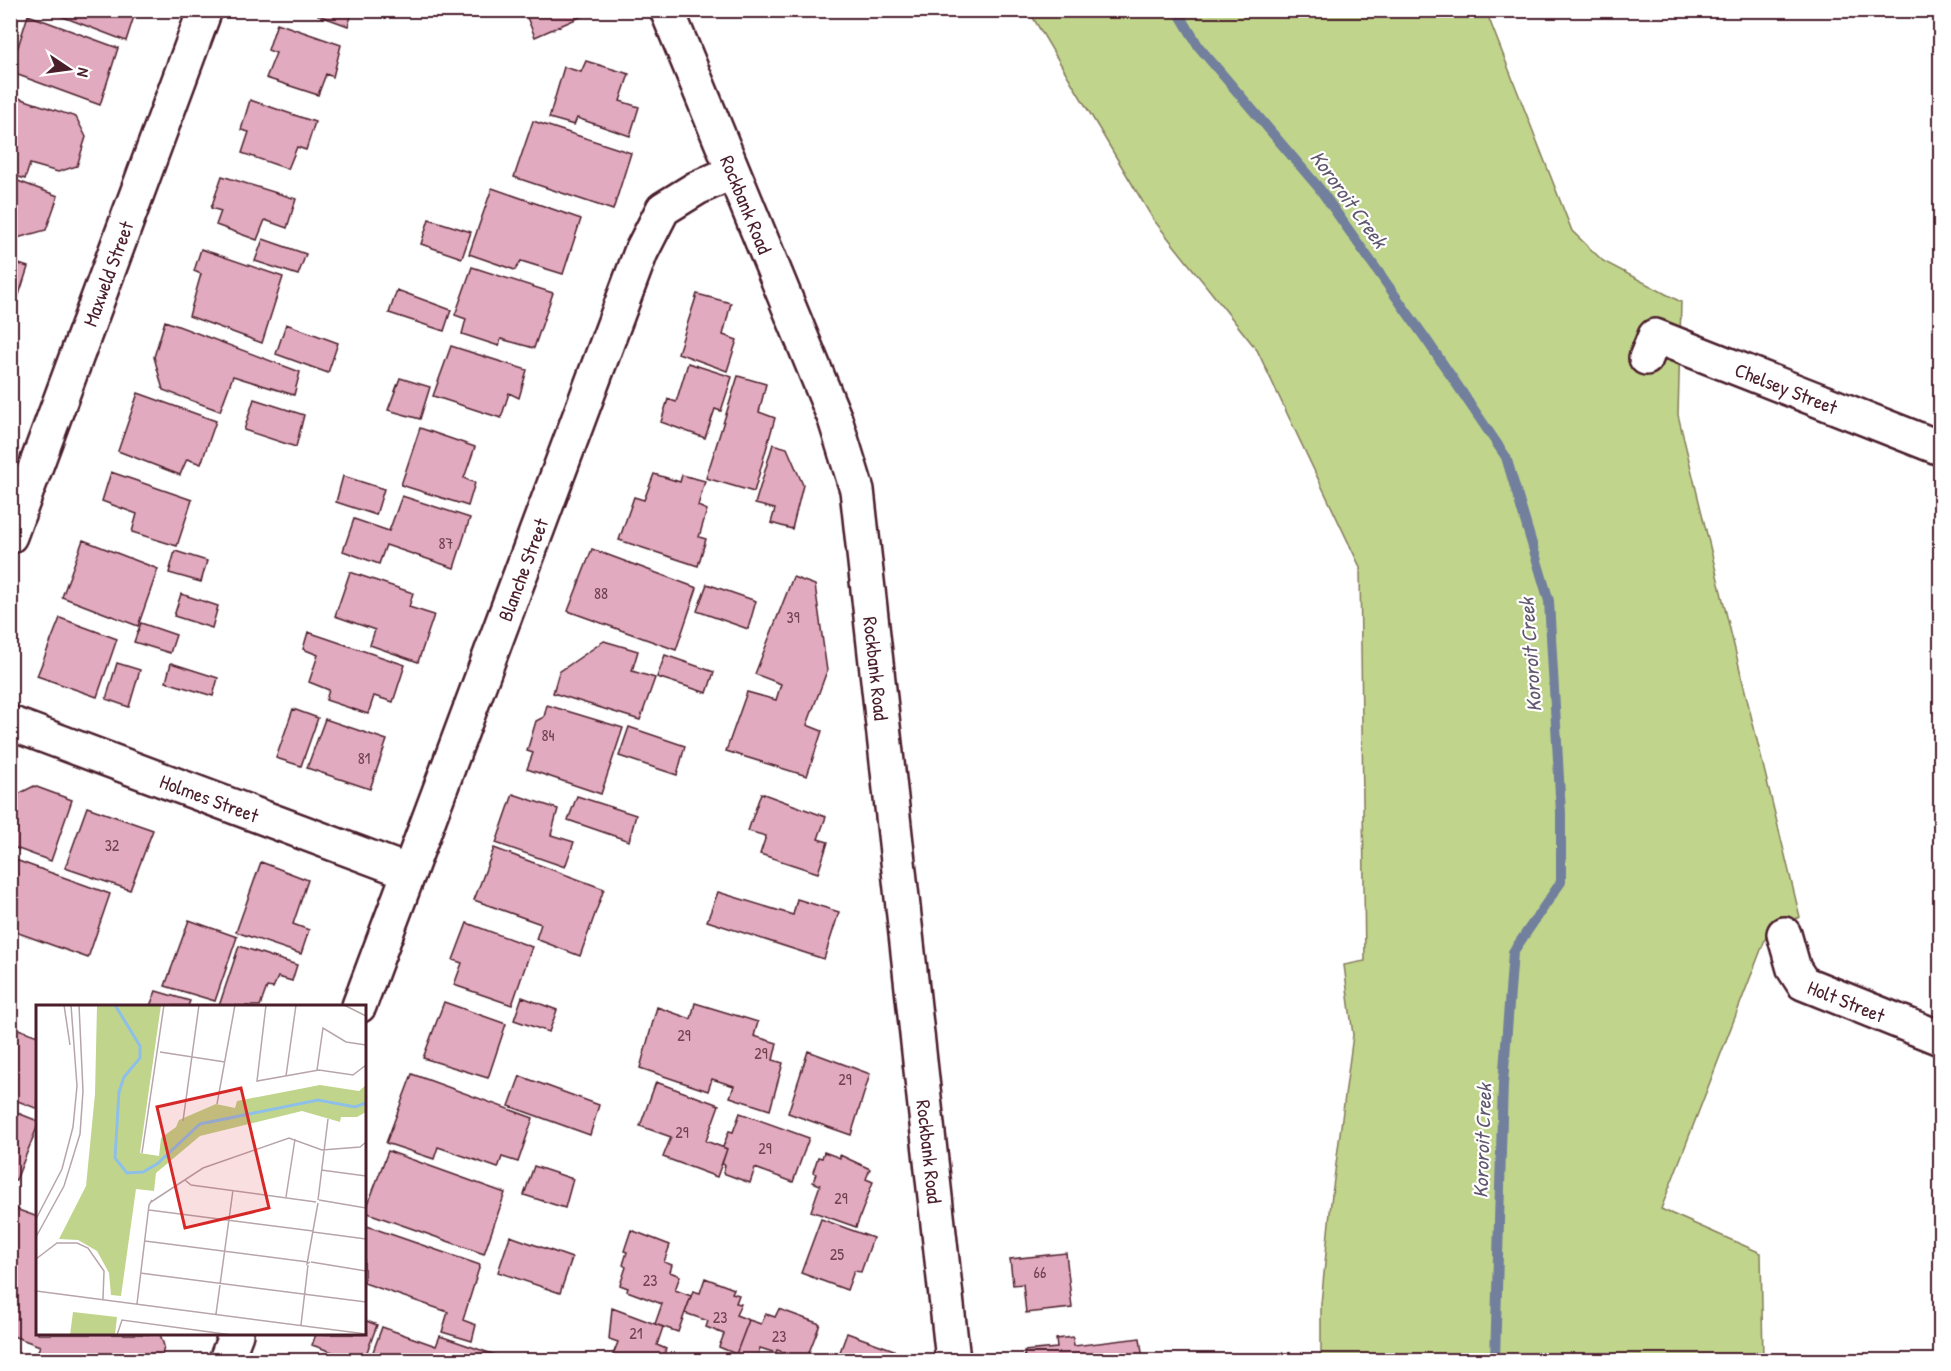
<svg xmlns="http://www.w3.org/2000/svg" width="1951" height="1371" font-family="'Patrick Hand',sans-serif">
  <rect width="100%" height="100%" fill="#fff"/>
  <filter id="ink" filterUnits="userSpaceOnUse"><feTurbulence type="fractalNoise" baseFrequency=".0167" numOctaves="2"/><feDisplacementMap in="SourceGraphic" scale="12" xChannelSelector="R" yChannelSelector="G"/><feConvolveMatrix kernelMatrix="1 2 1 2 8 2 1 2 1" color-interpolation-filters="sRGB"/></filter>
  <g filter="url(#ink)">
    <path fill="#c0d58b" stroke="#857a5b" stroke-width="1.5" d="M1029 11H1486L1572 231 1603 261 1681 302 1678 415 1800 917 1769 929 1661 1209 1761 1253 1763 1360H1321V1304L1331 1202 1353 1035 1344 965 1365 961 1360 567 1257 350 1153 219Z"/>
    <g fill="none" stroke-linecap="round" stroke-linejoin="round">
      <path stroke="#727f9d" stroke-width="10" d="M1177 10 1199 47 1319 188 1428 342 1506 457 1549 601 1561 813V882L1513 952 1503 1083 1495 1360"/>
    </g>
    <path fill="#e2aabe" stroke="#4a1f2b" stroke-width="1.5" d="M45 10H136L126 41Z
      M319 10H353L348 26 318 15Z
      M524 10H594V11L535 37Z
      M28 15 118 48 100 105 10 72Z
      M277 23 341 45 333 77 326 74 318 95 266 78 276 53 268 50Z
      M586 61 629 74 620 101 639 107 630 136 577 118 574 125 549 118 564 67 581 72Z
      M10 95 76 117 86 137 77 166 58 172 30 164 25 179 10 174Z
      M250 100 315 122 306 150 297 147 288 169 242 153 249 132 241 130Z
      M533 121 631 153 613 210 514 177Z
      M222 176 296 199 287 228 265 220 257 240 216 225 221 211 211 208Z
      M10 178 58 196 46 230 10 240Z
      M492 188 581 219 563 274 521 261 515 270 469 254Z
      M429 219 471 232 462 258 421 244Z
      M263 239 306 254 298 275 255 261Z
      M201 249 283 277 262 343 189 316 201 274 194 271Z
      M10 261 28 267 18 298 10 296Z
      M472 267 553 293 534 348 501 339 499 346 462 334 466 319 455 315Z
      M397 290 451 310 444 331 389 313Z
      M697 294 731 303 723 335 737 340 727 371 678 353Z
      M165 321 300 372 294 395 233 376 220 411 163 390 154 357Z
      M286 324 338 343 328 373 276 354Z
      M451 346 527 370 519 398 509 393 501 418 433 396Z
      M688 363 732 377 721 411 715 409 705 438 661 422 668 399 676 402Z
      M738 376 766 384 759 412 775 418 754 492 706 478Z
      M400 378 430 387 420 419 388 410Z
      M138 393 216 421 201 464 187 459 180 475 118 451Z
      M254 399 304 415 296 447 244 430Z
      M420 428 475 447 464 478 475 483 468 506 401 485Z
      M773 444 787 448 803 485 792 529 771 523 775 509 755 504Z
      M111 472 192 500 177 546 132 532 137 514 102 501Z
      M654 474 680 482 682 475 705 481 698 506 707 510 699 537 706 539 698 566 619 540 634 497 644 500Z
      M343 476 384 489 376 515 336 502Z
      M402 496 470 518 454 568 386 545 379 564 343 551 354 519 389 531Z
      M83 540 158 569 138 626 62 597Z
      M592 549 697 588 676 650 568 611Z
      M175 551 207 561 201 582 169 573Z
      M350 572 413 593 409 607 434 615 418 662 370 645 375 630 335 616Z
      M793 577 815 585 827 671 807 725 822 731 807 776 726 751 747 692 776 700 781 684 755 674Z
      M707 584 756 601 748 629 697 611Z
      M181 594 218 606 212 628 174 616Z
      M60 618 117 639 97 697 37 676Z
      M141 623 176 635 170 653 134 642Z
      M308 632 405 665 393 702 374 696 368 714 326 700 329 690 309 682 318 655 303 649Z
      M604 641 638 651 632 671 655 678 640 720 553 693 559 672Z
      M665 655 714 672 707 693 657 677Z
      M117 663 140 670 129 707 106 699Z
      M171 663 218 678 213 696 166 682Z
      M547 705 623 728 601 794 527 769 533 753 527 751 536 721 544 717Z
      M293 709 318 718 301 766 276 758Z
      M325 719 387 740 370 789 307 768Z
      M629 727 685 746 677 775 619 756Z
      M34 786 72 800 51 861 10 846V798Z
      M761 793 826 817 818 839 828 842 818 873 760 854 766 836 748 831Z
      M513 794 558 809 551 835 574 842 565 867 496 843Z
      M577 796 636 815 629 841 568 820Z
      M87 807 153 830 130 890 65 868Z
      M494 848 604 889 580 956 536 939 541 924 474 900Z
      M10 858 110 894 88 958 10 930Z
      M261 862 308 880 293 924 309 930 301 954 236 932Z
      M718 892 793 915 797 899 839 912 824 959 707 921Z
      M189 920 237 937 215 1001 165 986Z
      M467 923 532 947 512 1005 454 985 462 963 453 960Z
      M239 946 297 965 292 981 278 977 273 988 267 987 260 1006H219Z
      M156 991 190 1001 188 1006H150Z
      M522 997 557 1010 549 1032 514 1020Z
      M444 1002 506 1024 488 1078 423 1058Z
      M695 1003 758 1022 754 1036 777 1043 773 1060 783 1063 770 1110 730 1097 734 1086 712 1079 708 1091 640 1068 657 1007 691 1019Z
      M10 1026 38 1036V1109L10 1098Z
      M808 1051 870 1074 851 1135 788 1113Z
      M412 1074 533 1118 518 1162 502 1157 498 1168 438 1147 434 1159 386 1143Z
      M520 1076 599 1105 590 1135 509 1106Z
      M656 1082 719 1105 706 1141 727 1149 717 1177 663 1157 671 1137 640 1126Z
      M10 1110 38 1121V1125L16 1180 10 1178Z
      M740 1113 809 1138 793 1182 755 1168 750 1183 723 1173 725 1165 722 1164 727 1149 723 1147 729 1131 733 1132Z
      M388 1151 505 1193 484 1254 365 1212Z
      M824 1152 840 1158V1155L870 1169 866 1179 873 1182 856 1227 811 1211 820 1185 813 1182 816 1174 813 1172 818 1157 822 1158Z
      M534 1166 573 1179 565 1208 524 1195Z
      M10 1207 38 1217V1334H160L164 1346 161 1360H34L40 1346 10 1335Z
      M821 1219 873 1238 861 1272 854 1271 847 1290 801 1273Z
      M364 1225 480 1265 463 1320 476 1325 472 1341 442 1332 448 1312 364 1283Z
      M631 1230 670 1245 664 1262 672 1265 670 1272 680 1276 675 1290 691 1296 678 1332 655 1324 662 1304 627 1291 628 1288 620 1285 626 1267 623 1265 627 1252 624 1251Z
      M510 1236 572 1258 560 1293 498 1272Z
      M1066 1253 1072 1308 1026 1313 1023 1284 1013 1285 1010 1259Z
      M705 1278 734 1289 732 1293 739 1295 736 1303 741 1304 736 1315 749 1320 736 1354 719 1347 724 1334 706 1327 708 1321 685 1313 693 1291 700 1293Z
      M612 1308 663 1327 657 1345 666 1349 664 1354 670 1356 669 1360H614L615 1358 612 1357 618 1342 609 1339Z
      M779 1309 820 1324 806 1360 777 1350 776 1353 760 1348 756 1360 736 1354 749 1320 761 1324 766 1314 775 1317Z
      M364 1320 377 1325 364 1360H355L312 1345 316 1334H364Z
      M382 1327 436 1346 440 1336 507 1359 370 1360Z
      M847 1333 894 1350 890 1360H837Z
      M1073 1337 1074 1346 1140 1338 1143 1360H1025L1024 1351 1057 1348 1056 1339Z"/>
    <g fill="none" stroke-linecap="round" stroke-linejoin="round">
      <g stroke="#4a1f2b" stroke-width="38">
        <g id="street">
          <path id="s1" d="M667 10 835 419 857 490 953 1360"/>
          <path id="s2" d="M1646 358 1655 336 1940 448"/>
          <path id="s3" d="M10 536 205 10"/>
          <path id="s4" d="M10 723 409 872"/>
          <path id="s5" d="M1784 934 1794 969 1803 983 1940 1038"/>
          <path id="s6" d="M359 1006 641 252 663 209 697 188 733 172"/>
          <path d="M226 1360 236 1334"/>
        </g>
      </g>
      <use href="#street" stroke="#fff" stroke-width="33"/>
    </g>
  </g>
  <g text-anchor="middle" dominant-baseline="central" stroke-width="4.5" stroke-linejoin="round" paint-order="stroke">
    <g font-size="16" fill="#704250">
      <text x="446" y="543">87</text>
      <text x="601" y="593">88</text>
      <text x="793" y="617">39</text>
      <text x="548" y="735">84</text>
      <text x="364" y="758">81</text>
      <text x="112" y="845">32</text>
      <text x="684" y="1035">29</text>
      <text x="761" y="1053">29</text>
      <text x="845" y="1079">29</text>
      <text x="682" y="1132">29</text>
      <text x="765" y="1148">29</text>
      <text x="841" y="1198">29</text>
      <text x="837" y="1254">25</text>
      <text x="1040" y="1272">66</text>
      <text x="650" y="1280">23</text>
      <text x="720" y="1317">23</text>
      <text x="636" y="1333">21</text>
      <text x="779" y="1336">23</text>
    </g>
    <g font-size="20" fill="#4a1f2b" stroke="#fff">
      <text stroke="none"><textPath href="#s1" startOffset="210">Rockbank Road</textPath></text>
      <text stroke="none"><textPath href="#s3" startOffset="280">Maxweld Street</textPath></text>
      <text stroke="none"><textPath href="#s2" startOffset="165">Chelsey Street</textPath></text>
      <text stroke="none"><textPath href="#s6" startOffset="466">Blanche Street</textPath></text>
      <text stroke="none"><textPath href="#s1" startOffset="696">Rockbank Road</textPath></text>
      <text stroke="none"><textPath href="#s4" startOffset="213">Holmes Street</textPath></text>
      <text stroke="none"><textPath href="#s5" startOffset="100">Holt Street</textPath></text>
      <text stroke="none"><textPath href="#s1" startOffset="1182">Rockbank Road</textPath></text>
    </g>
    <g font-size="21" font-style="italic" fill="#61576e" stroke="#fff">
      <text transform="translate(1349 199) rotate(54)">Kororoit Creek</text>
      <text transform="translate(1530 655) rotate(-94)">Kororoit Creek</text>
      <text transform="translate(1482 1141) rotate(-88)">Kororoit Creek</text>
    </g>
  </g>
  <g transform="translate(36 1005)">
    <rect width="330" height="330" fill="#fff"/>
    <path d="M61 0H125L104 148 123 151 125 133 140 122 143 115 180 99 199 103 201 96 284 80 323 86 330 80V107L321 112H305L304 117 266 106 164 131 120 168 118 186 100 184 85 291 75 290 73 268 61 246 42 235 23 234 50 181 59 89ZM37 307 81 312 79 330H34Z" fill="#c0d58b"/>
    <path fill="none" stroke="#8dbfe9" stroke-width="3" d="M79 0 104 41V53L88 72 83 87 79 153 91 168 107 167 121 159 164 119 282 95 319 102 330 98"/>
    <path fill="none" stroke="#b7a5aa" stroke-width="1.5" d="M28 0 34 40M230 0 221 76 283 65 317 70 330 60M308 0 330 11M124 47 189 57M281 65 287 23 310 37 330 40M250 71 260 0M181 99 199 0M147 116 163 0M106 148 128 0M285 165 330 171M149 175 155 180 280 197M250 192 259 134M282 195 292 114M283 195 330 203M115 197 167 163 253 133 286 145 324 142 330 137M113 205 277 226M0 214 26 164 37 122 41 81 35 0M277 227 330 234M0 232 28 181 44 129 47 86 43 0M109 236 272 257M0 254 21 238H41L52 243 68 266 67 294M274 257 271 259 282 198M275 257 330 266M104 268 275 290M0 286 330 329M275 290 330 297M101 299 113 200 116 195M180 309 197 185M265 320 272 260M81 330 86 315 196 330"/>
    <path fill="#d62828" fill-opacity="0.15" stroke="#d62828" stroke-width="3" d="M205 83 233 203 149 223 121 102Z"/>
    <rect width="330" height="330" fill="none" stroke="#4a1f2b" stroke-width="3"/>
  </g>
  <rect width="1951" height="1371" fill="none" stroke="#fff" stroke-width="36"/>
  <rect x="18" y="18" width="1915" height="1335" fill="none" stroke="#4a1f2b" stroke-width="2" filter="url(#ink)"/>
  <g transform="translate(69 69) rotate(103)" stroke="#ffffff" stroke-width="4.5" paint-order="stroke">
  <path d="M0-4.5L10 22L0 15L-10 22Z" fill="#4a1f2b"/>
  <text y="-9" font-size="16" font-weight="bold" text-anchor="middle" fill="#4a1f2b">N</text>
  </g>
</svg>
